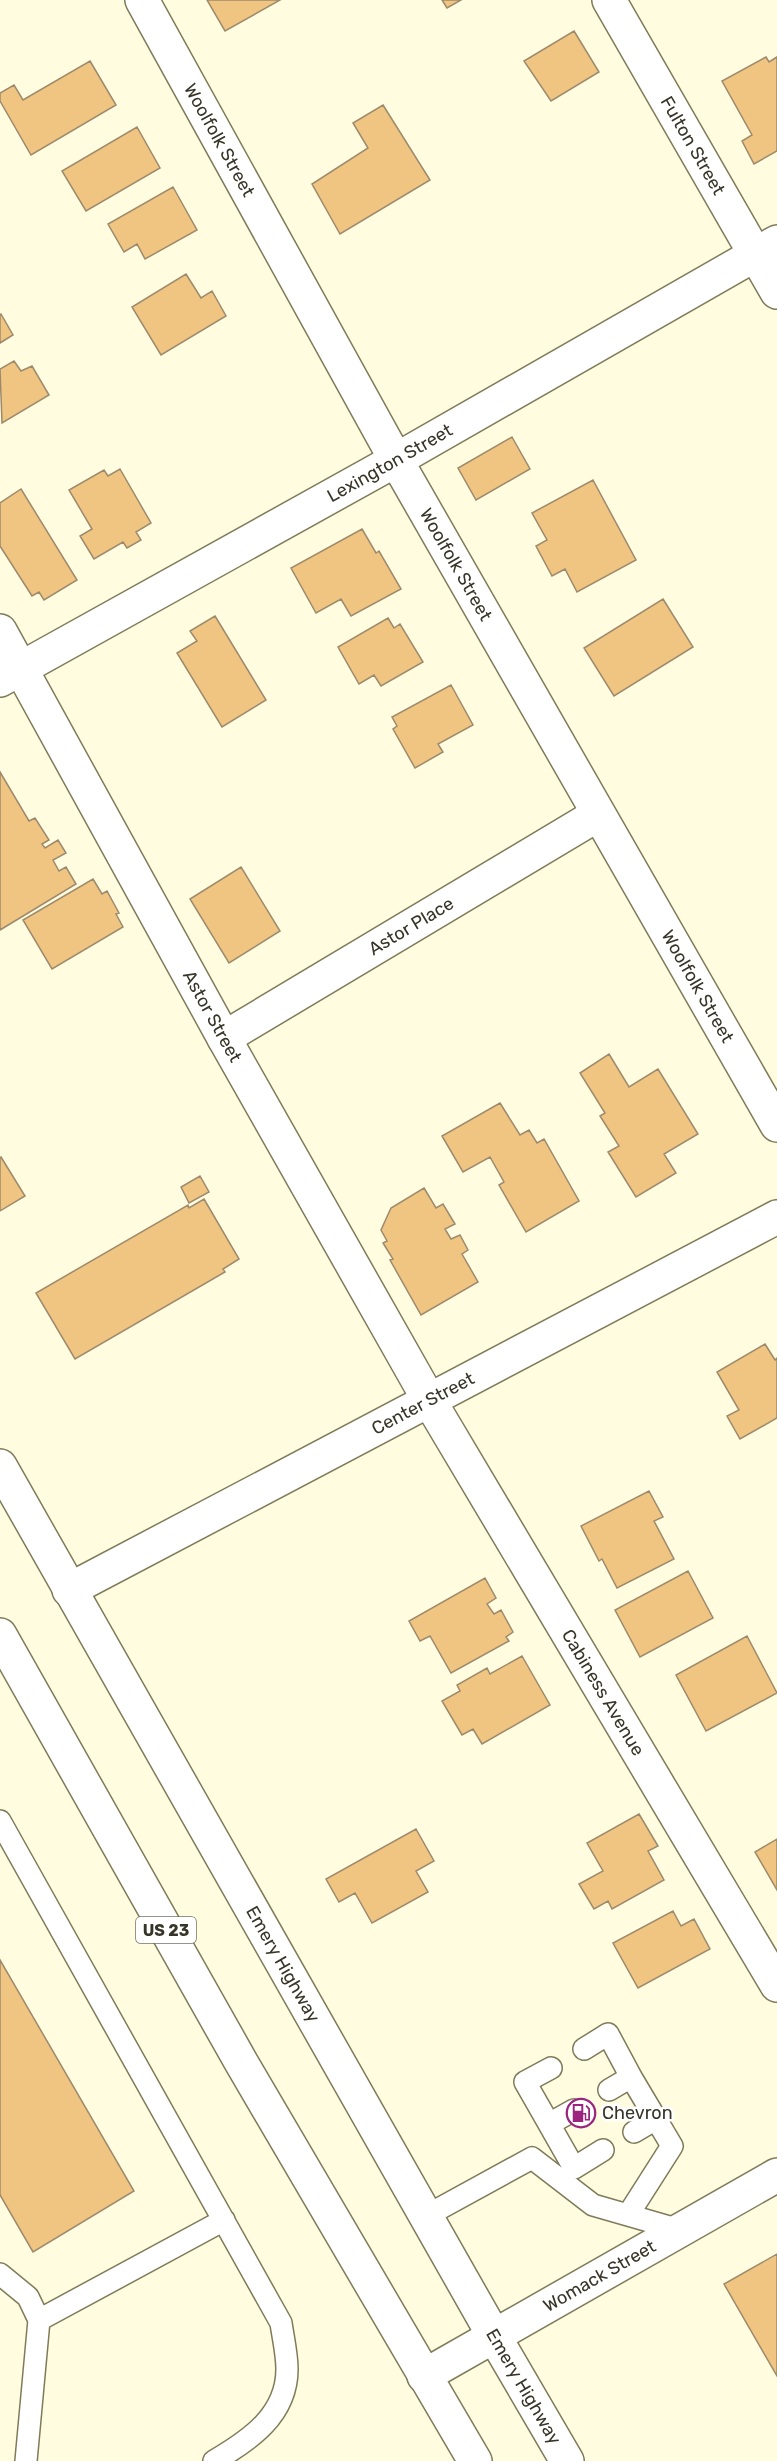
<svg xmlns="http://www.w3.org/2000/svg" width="777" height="2461" font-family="Rubik,sans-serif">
  <rect width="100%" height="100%" fill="#fffcdf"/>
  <path fill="#f0c481" stroke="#9d8a6d" stroke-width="1.5" d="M207 0H280L225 31Z
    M442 0H461L447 8Z
    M574 31 599 72 551 101 524 61Z
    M766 57 769 62 777 57V151L754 164 742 141 752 135 722 81Z
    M90 61 116 105 31 155 0 101V93L14 85 23 100Z
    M383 105 430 180 340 234 312 184 368 148 353 123Z
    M137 127 160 168 86 211 62 171Z
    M173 187 197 230 145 259 137 244 124 252 108 224Z
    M186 274 201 298 212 291 226 316 161 355 132 307Z
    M1 314 13 335 0 343V315Z
    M14 361 21 371 32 366 49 395 2 423 0 369Z
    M512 437 530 469 476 500 458 468Z
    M120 469 151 523 136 532 141 540 127 548 123 542 94 559 80 536 92 529 69 490 104 470 108 476Z
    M593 480 636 560 577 592 565 569 552 576 536 546 547 540 532 513Z
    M21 489 77 580 44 600 39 592 32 596 0 546V503Z
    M362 529 376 553 379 551 401 589 351 616 341 599 316 613 291 568Z
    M663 599 693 647 614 696 584 648Z
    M215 616 266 700 222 727 177 653 197 641 190 631Z
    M388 618 394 628 400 624 423 662 381 686 374 675 359 684 338 647Z
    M451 685 473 725 438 744 443 752 415 768 393 729 397 726 392 717Z
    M0 772 29 821 35 818 49 840 42 844 45 848 58 840 66 853 53 860 59 871 66 867 76 884 0 930Z
    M241 867 280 931 229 963 190 899Z
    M93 879 102 894 107 891 119 913 116 914 123 927 52 969 23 920Z
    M609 1054 629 1087 658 1069 698 1134 664 1154 676 1173 636 1197 608 1152 619 1146 600 1116 605 1113 580 1073Z
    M500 1103 520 1135 529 1130 537 1143 544 1139 579 1201 526 1232 499 1185 504 1182 490 1157 463 1172 442 1136Z
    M1 1157 25 1196 0 1211V1158Z
    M200 1176 209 1192 189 1203 181 1187Z
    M424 1188 436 1208 443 1204 455 1224 445 1229 451 1239 460 1235 468 1250 462 1254 478 1282 421 1315 390 1260 393 1259 383 1243 387 1241 381 1230 391 1208Z
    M204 1199 239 1259 223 1269 225 1272 75 1359 36 1293 188 1205 189 1208Z
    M765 1344 775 1360 777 1358V1418L740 1439 727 1416 739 1410 717 1372Z
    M649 1491 663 1517 654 1521 674 1559 617 1588 602 1559 599 1561 581 1526Z
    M688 1571 713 1618 640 1657 615 1610Z
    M485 1578 496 1598 487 1604 494 1614 501 1610 513 1632 506 1637 509 1641 451 1673 430 1636 420 1641 409 1621Z
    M747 1636 777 1693 706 1731 676 1675Z
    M522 1656 550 1705 482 1744 473 1729 462 1735 442 1701 460 1691 457 1685 487 1668 490 1674Z
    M639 1814 658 1846 648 1851 664 1880 612 1909 608 1901 594 1909 579 1884 603 1871 587 1843Z
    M416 1829 434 1861 416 1871 428 1892 372 1923 355 1893 339 1902 326 1879Z
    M777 1839V1890L755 1852Z
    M673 1911 681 1926 694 1919 710 1949 638 1988 613 1943Z
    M0 1960 134 2191 33 2252 0 2195Z
    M777 2254V2376L724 2284Z"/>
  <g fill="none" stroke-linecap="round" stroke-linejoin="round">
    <g stroke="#7f7b5a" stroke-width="24">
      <path id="lane" d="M0 1821 281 2323C283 2337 287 2354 287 2369 287 2415 250 2440 214 2461
        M584 2049 608 2034 631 2077
        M609 2090 631 2077 656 2119 634 2132
        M574 2110 549 2124 574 2168 603 2150
        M549 2124 525 2082 551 2068
        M628 2215 672 2146 656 2119
        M426 2216 532 2158 593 2205 680 2230
        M0 2274 28 2297 39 2320 26 2461
        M39 2320 224 2220"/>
    </g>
    <g stroke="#7f7b5a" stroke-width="36">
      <g id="street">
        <path id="s1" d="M142 0 396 460 777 1125"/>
        <path id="s2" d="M609 0 777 292"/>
        <path id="s3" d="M0 631 224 1038 429 1400 777 1985"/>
        <path id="s4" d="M0 680 396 460 777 242"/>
        <path id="s5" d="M224 1038 597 815"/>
        <path id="s6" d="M69 1590 777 1217"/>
        <path id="s7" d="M424 2376 777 2175"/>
      </g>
    </g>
    <g stroke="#7f7b5a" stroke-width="36">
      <g id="highway">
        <path id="s8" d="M0 1466 494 2336 567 2461"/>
        <path d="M0 1635 241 2062 475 2461"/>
      </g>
    </g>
    <use href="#lane" stroke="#fff" stroke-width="21"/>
    <use href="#street" stroke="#fff" stroke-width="33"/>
    <use href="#highway" stroke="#fff" stroke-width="33"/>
  </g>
  <defs>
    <g id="fuel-ring" transform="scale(1.5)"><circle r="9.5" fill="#fff" stroke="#9b247e" stroke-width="1.5"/><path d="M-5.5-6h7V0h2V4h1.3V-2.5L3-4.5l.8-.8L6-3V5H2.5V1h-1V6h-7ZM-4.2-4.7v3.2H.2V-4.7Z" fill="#9b247e"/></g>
  </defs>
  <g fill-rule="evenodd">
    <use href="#fuel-ring" x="581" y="2113"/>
  </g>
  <g text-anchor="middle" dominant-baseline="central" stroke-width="5" stroke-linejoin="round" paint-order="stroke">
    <rect fill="#fff" stroke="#737268" stroke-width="1.5" x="136" y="1917" width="60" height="26" rx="4.5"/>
    <g font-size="16" font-weight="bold" fill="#373527">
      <text x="166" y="1930">US 23</text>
    </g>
    <g font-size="18" fill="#373527" stroke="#fff">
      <text stroke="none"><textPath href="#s1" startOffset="160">Woolfolk Street</textPath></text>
      <text stroke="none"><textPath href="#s2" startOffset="168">Fulton Street</textPath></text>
      <text stroke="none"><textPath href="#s4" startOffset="446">Lexington Street</textPath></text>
      <text stroke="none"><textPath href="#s1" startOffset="646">Woolfolk Street</textPath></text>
      <text stroke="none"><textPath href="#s5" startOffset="218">Astor Place</textPath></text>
      <text stroke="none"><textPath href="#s1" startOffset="1132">Woolfolk Street</textPath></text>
      <text stroke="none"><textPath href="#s3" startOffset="440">Astor Street</textPath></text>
      <text stroke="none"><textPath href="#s6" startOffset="400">Center Street</textPath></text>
      <text stroke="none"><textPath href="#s3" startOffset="1221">Cabiness Avenue</textPath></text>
      <text stroke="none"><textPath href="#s8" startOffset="573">Emery Highway</textPath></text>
      <text stroke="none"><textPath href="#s7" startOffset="202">Womack Street</textPath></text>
      <text stroke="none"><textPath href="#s8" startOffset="1059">Emery Highway</textPath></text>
    </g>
    <g font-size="18" fill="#373527" stroke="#fff" text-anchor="start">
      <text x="602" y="2113">Chevron</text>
    </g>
  </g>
</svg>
